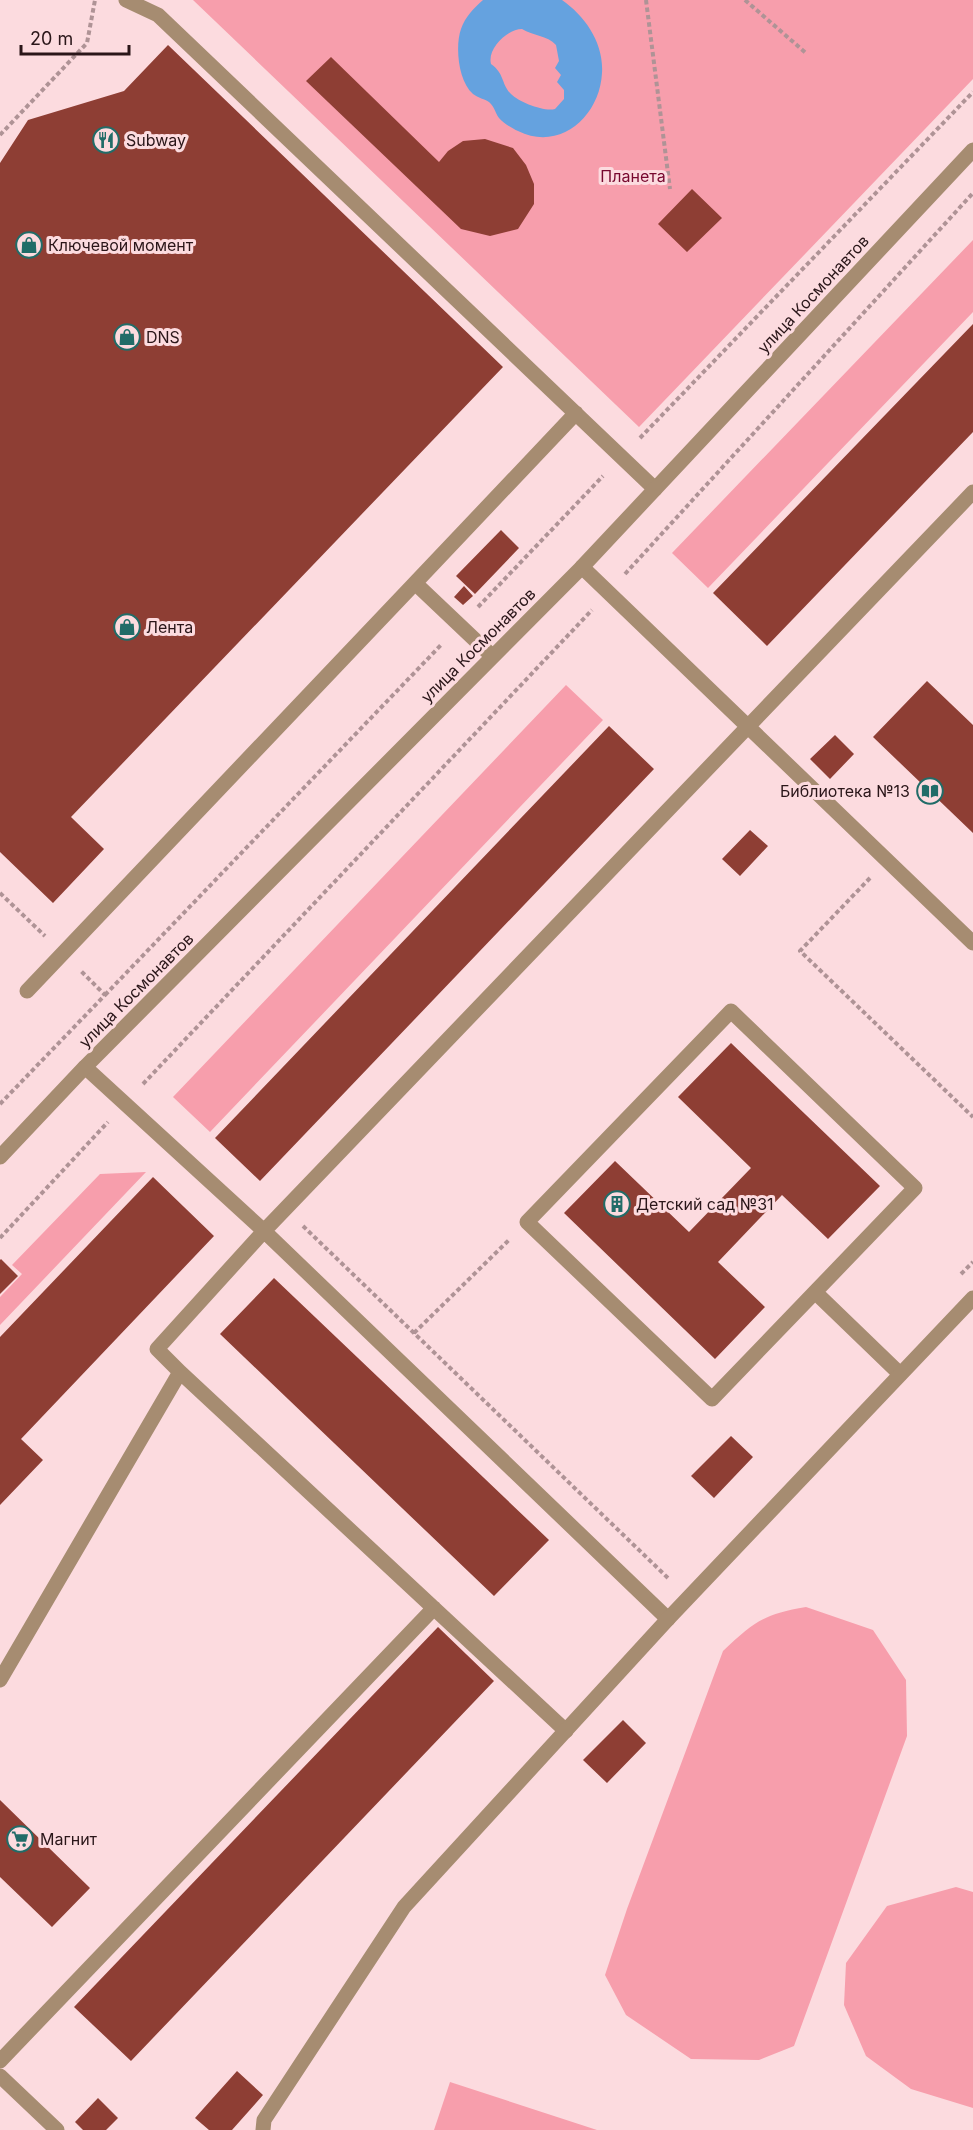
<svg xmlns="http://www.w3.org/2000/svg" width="973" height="2130" font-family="Inter,sans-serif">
  <rect width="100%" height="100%" fill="#fcdbdf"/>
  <path fill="#f79eac" d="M193 0H973V79L639 427Z
    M973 240V312L708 588 672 553Z
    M566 685 603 720 210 1132 173 1097Z
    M146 1172 0 1325V1297L22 1274 12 1265 100 1174Z
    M806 1607 873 1630 906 1680 907 1736 794 2046 759 2060 691 2059 626 2015 605 1975 627 1909 723 1651C754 1622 764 1614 806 1607Z
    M956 1887 973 1892V2108L911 2089 866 2056 844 2005 846 1963 887 1906Z
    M450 2082 597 2130H434Z"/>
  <path fill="#65a2df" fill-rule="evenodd" d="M483 0H562C585 16 604 43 602 73 600 116 560 152 518 131 512 128 503 123 499 118 495 113 495 107 489 102 485 99 478 98 473 94 458 81 455 46 461 29 465 17 474 8 483 0ZM522 29C533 36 547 35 556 45L559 61 555 68 561 75 557 82 564 90V99L555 109C544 112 519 102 511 94 501 84 505 74 491 64 487 49 507 29 522 29Z"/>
  <path fill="#8e3e34" d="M168 45 503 367 71 817 104 849 53 903 0 852V163L28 120 124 91Z
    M331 57 439 162 448 151 463 141 485 139 513 148 526 165 534 184V204L518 229 490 236 461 229 306 81Z
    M692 189 722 218 687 252 658 224Z
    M973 324V432L767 646 713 593Z
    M501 530 519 548 475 594 456 576Z
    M464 586 473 596 463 605 454 597Z
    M927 681 973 725V833L873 737Z
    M609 726 654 769 260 1181 215 1138Z
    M835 735 854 754 830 779 810 759Z
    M750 830 768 846 740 876 722 859Z
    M731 1043 880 1186 828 1239 782 1195 718 1262 765 1307 715 1359 564 1213 615 1161 689 1232 751 1168 678 1097Z
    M153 1177 214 1236 21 1439 43 1460 0 1505V1337Z
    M1 1259 18 1276 0 1294V1260Z
    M274 1278 549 1540 494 1596 220 1334Z
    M731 1436 753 1457 714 1498 691 1476Z
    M438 1627 494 1681 131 2061 74 2007Z
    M623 1720 646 1743 607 1783 583 1760Z
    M0 1800 90 1888 52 1927 0 1877Z
    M237 2071 263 2095 232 2130H209L195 2118Z
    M98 2098 118 2118 106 2130H83L75 2122Z"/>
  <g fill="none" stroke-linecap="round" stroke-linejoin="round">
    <path stroke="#af9396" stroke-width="4" stroke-dasharray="4.5 3" stroke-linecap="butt" d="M646 0 670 189
      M745 0 807 54
      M0 135 87 43 95 0
      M640 438 973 92
      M625 574 973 193
      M478 607 603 476
      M870 878 800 951 973 1117
      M0 893 45 936
      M105 995 441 645
      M143 1084 592 610
      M0 1104 105 995 80 970
      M303 1226 669 1579
      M0 1238 108 1122
      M961 1274 973 1262
      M414 1333 510 1239"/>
    <path stroke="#a68c71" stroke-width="15" d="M126 0 158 15 655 489
      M582 567 973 943
      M415 583 576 413
      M27 991 415 583 492 656
      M85 1067 264 1231 973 492
      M815 1292 915 1188 731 1011 527 1222 712 1399 815 1292 900 1374
      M180 1372 566 1731
      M0 1680 180 1372 157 1349 264 1231 668 1619
      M0 2061 434 1608"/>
    <path stroke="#a68c71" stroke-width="15" d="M0 1157 85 1067 582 567 973 150
      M0 2076 57 2130
      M263 2130 264 2120 404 1907 668 1619 973 1298"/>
  </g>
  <defs>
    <g id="restaurant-ring" transform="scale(1.35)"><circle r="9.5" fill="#fcdbdf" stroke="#216c68" stroke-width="1.5"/><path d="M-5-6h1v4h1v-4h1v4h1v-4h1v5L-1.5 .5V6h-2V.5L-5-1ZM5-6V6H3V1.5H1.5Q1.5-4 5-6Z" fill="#216c68"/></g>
    <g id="shop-ring" transform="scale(1.35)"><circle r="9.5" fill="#fcdbdf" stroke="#216c68" stroke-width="1.5"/><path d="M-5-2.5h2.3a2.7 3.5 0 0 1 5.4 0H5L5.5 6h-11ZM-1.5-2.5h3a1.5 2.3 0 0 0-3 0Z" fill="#216c68"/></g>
    <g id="library-ring" transform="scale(1.35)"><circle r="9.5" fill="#fcdbdf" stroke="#216c68" stroke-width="1.5"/><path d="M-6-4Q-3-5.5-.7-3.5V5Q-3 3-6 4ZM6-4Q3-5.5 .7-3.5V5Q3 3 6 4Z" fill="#216c68"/></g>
    <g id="building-ring" transform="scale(1.35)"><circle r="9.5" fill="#fcdbdf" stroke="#216c68" stroke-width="1.5"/><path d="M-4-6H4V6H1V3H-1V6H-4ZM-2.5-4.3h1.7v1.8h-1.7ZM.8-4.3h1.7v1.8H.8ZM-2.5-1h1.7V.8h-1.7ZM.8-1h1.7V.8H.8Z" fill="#216c68"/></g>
    <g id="supermarket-ring" transform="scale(1.35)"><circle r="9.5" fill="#fcdbdf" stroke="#216c68" stroke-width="1.5"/><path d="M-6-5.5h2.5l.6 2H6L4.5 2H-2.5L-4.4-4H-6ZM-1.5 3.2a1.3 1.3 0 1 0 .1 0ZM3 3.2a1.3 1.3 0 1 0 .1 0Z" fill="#216c68"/></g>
  </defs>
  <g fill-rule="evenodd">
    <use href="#restaurant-ring" x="106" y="140"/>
    <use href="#shop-ring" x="29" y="245"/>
    <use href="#shop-ring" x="127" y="337"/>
    <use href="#shop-ring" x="127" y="627"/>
    <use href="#library-ring" x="930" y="791"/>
    <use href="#building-ring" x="617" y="1204"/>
    <use href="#supermarket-ring" x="20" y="1839"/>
  </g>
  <g text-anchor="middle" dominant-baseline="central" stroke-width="6" stroke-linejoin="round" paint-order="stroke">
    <g font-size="16" fill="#2a1619" stroke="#fcdbdf" text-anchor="start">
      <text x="126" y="140">Subway</text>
      <text x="48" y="245">Ключевой момент</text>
      <text x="146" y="337">DNS</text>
      <text x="146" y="627">Лента</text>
      <text x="910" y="791" text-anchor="end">Библиотека №13</text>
      <text x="636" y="1204">Детский сад №31</text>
      <text x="40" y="1839">Магнит</text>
    </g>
    <g font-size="16" fill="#77082f" stroke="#fcdbdf">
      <text x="633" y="176">Планета</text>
    </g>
    <g font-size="16" fill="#2a1619" stroke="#fcdbdf">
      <text transform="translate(813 294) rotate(-47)">улица Космонавтов</text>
      <text transform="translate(478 645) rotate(-45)">улица Космонавтов</text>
      <text transform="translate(136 990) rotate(-45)">улица Космонавтов</text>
    </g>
  </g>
  <path d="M21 45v9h108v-9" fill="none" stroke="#2a1619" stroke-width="3"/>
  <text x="30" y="45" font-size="18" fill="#2a1619" stroke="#fcdbdf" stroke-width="4.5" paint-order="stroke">20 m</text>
</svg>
